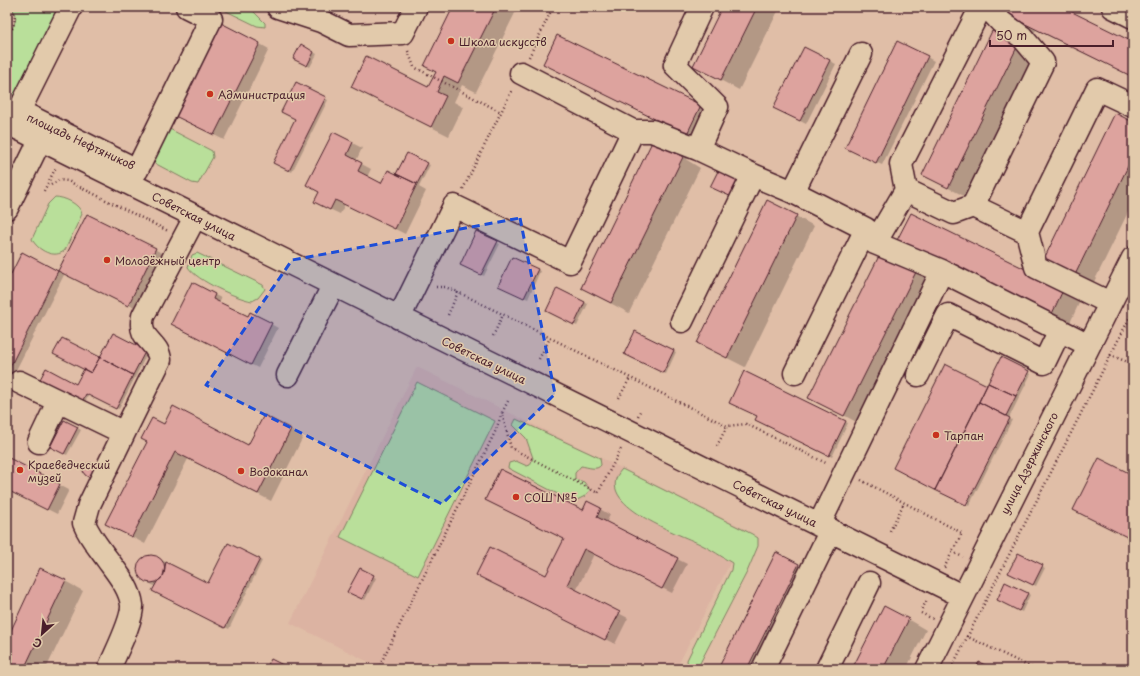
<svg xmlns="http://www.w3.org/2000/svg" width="1140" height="676" font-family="'Playpen Sans',sans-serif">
  <rect width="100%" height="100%" fill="#e0bea7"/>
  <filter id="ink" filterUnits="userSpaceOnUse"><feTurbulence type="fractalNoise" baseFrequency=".025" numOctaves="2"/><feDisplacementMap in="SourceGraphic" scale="8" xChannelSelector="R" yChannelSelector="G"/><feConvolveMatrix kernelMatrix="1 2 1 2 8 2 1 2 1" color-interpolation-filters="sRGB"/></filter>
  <g filter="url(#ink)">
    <path fill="#dcb3a2" d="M417 367 747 530 676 669H383L290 623Z"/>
    <path fill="#b9df9a" stroke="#827f62" d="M12 7H69L23 101 7 93V35L14 25 16 18Z
      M187 7H249L265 23V27L257 26 222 9 217 11Z
      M160 124 212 151 213 157 198 184 192 183 143 157Z
      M55 197C64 197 80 204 82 214L65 250C55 260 37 250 32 239L48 204Z
      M197 253 263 285 265 289 258 298 252 301C236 298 197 281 188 267L192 255Z
      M417 382 495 421 418 576 340 537Z
      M516 419 600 458 601 465C597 471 588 467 581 466L575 473V479L584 482 590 490 585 496 573 502 508 468 509 463 516 461 527 466 530 465 533 458 526 438 513 425Z
      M622 469 752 534 758 538V546L747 572 697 669 688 667 687 660 731 570 732 563C722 557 711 549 700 544 680 534 590 504 622 469Z"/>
    <path fill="#0003" d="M306 7H336L330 19Z
      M454 7H518L476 92 462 85 454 102 463 107 449 136 352 87 429 89 437 72Z
      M723 7H780L739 90 694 66Z
      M1008 7H1060L1133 43V77L1036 30 1026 49 1036 54 966 197 923 175 1002 37Z
      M558 36 718 116 697 140 687 160 700 168 629 313 582 288 672 128 544 64Z
      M260 44 269 49 224 140 186 121Z
      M301 46 317 54 310 67 294 58Z
      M805 48 836 64 806 124 781 111Z
      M927 57 934 61 882 165 853 151Z
      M296 83 328 100 292 172 274 162 296 118Z
      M1115 115 1133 123V202L1091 288 1079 282 1073 295 1081 299 1068 327 934 261 926 279 933 283 862 425 810 397 880 255 899 264 907 247 898 242 911 214 1043 279 1049 267 1043 263Z
      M333 133 362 148 356 161 371 169 367 177 382 184 427 164 430 165 419 187 426 191 405 234 345 204 340 214 325 207 320 192Z
      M768 201 814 226 745 367 698 343Z
      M87 215 162 253 135 308 65 273 10 382 7 381V284L58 272Z
      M477 232 500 244 484 276 464 266Z
      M538 270 540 271 528 299 502 287Z
      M193 284 221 298 219 303 248 318 251 313 278 328 258 368 178 328Z
      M558 289 588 304 577 326 550 313Z
      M635 332 676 352 666 374 625 353Z
      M113 334 148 352 119 409 89 394 82 409 77 385 85 369 100 359Z
      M1001 359 1031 374 1009 418 1012 420 969 506 894 468 946 365 988 386Z
      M264 416 303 437 271 501 188 459 145 544 119 530 164 425 249 446Z
      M65 421 81 430 67 455 51 447Z
      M759 421 845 422 848 423 832 457Z
      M7 458 69 490 57 514 7 489Z
      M89 464 96 466 93 479 85 473V467Z
      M600 509 610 515 606 523 687 564 672 593 594 554 576 591 628 618 615 644 486 580 547 576 584 512Z
      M229 544 262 561 229 629 153 591 156 587 140 578 138 574 137 566 142 559 150 556 158 558 209 585Z
      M776 553 816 575 770 669H719Z
      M1019 554 1045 568 1036 586 1010 572Z
      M360 569 376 578 365 600 349 592Z
      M65 581 83 591 46 669H7V641Z
      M1027 593 1030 595 1022 612 1001 601Z
      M909 620 926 630 906 669H853Z"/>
    <path fill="#dda39e" stroke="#4a1f2b" d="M453 7H496L458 83 444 76 437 92 446 96 431 127 351 87 366 56 428 87 436 72 424 66Z
      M722 7H757L721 80 693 66Z
      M1006 7H1062L1133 42V77L1003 13Z
      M1011 17 1018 20 1009 39 1019 43 948 188 922 175 992 31 1002 35Z
      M221 23 260 43 214 135 175 116Z
      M557 35 701 105 687 134 679 131 670 150 683 157 611 303 581 288 652 142 671 127 543 64Z
      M897 41 928 56 876 163 845 148Z
      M301 44 314 52 307 66 293 59Z
      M804 47 830 60 800 121 773 108Z
      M296 82 326 97 289 171 273 163 295 119 281 112Z
      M1115 113 1133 122V156L1073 279 1042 263Z
      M333 132 353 142 347 155 362 163 358 171 381 183 388 170 417 184 395 229 335 200 330 210 314 202 319 192 306 185Z
      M407 153 428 163 417 184 396 174Z
      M719 169 743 181 734 198 710 187Z
      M767 200 797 215 727 358 697 343Z
      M911 213 1064 288 1050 318 896 242Z
      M87 214 156 248 128 306 58 271Z
      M476 231 498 241 481 275 460 265Z
      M22 252 58 271 7 373V282Z
      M880 254 916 272 844 416 808 398Z
      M512 257 538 269 524 298 498 286Z
      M192 282 215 294 213 299 248 316 250 312 272 323 251 365 171 324Z
      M557 288 585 302 574 325 546 311Z
      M635 331 674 350 663 373 624 354Z
      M113 333 146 350 133 375 100 357Z
      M62 338 100 357 91 373 53 354Z
      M100 357 133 375 116 409 86 394 79 408 36 387 46 368 76 384 84 369 91 373Z
      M1001 357 1029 371 1016 396 988 383Z
      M945 364 987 385 935 490 893 468Z
      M744 371 846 421 829 456 755 420 757 416 729 403Z
      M988 383 1016 396 1006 416 979 402Z
      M979 402 1010 418 966 505 935 490Z
      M173 406 248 445 264 415 291 429 258 494 175 452 132 537 105 524 147 442 141 439 152 418 164 424Z
      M64 420 78 427 64 454 50 447Z
      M7 457 60 484 47 510 7 490Z
      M1099 458 1133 475V540L1073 510Z
      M83 470a7 7 0 1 1 14 0a7 7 0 1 1-14 0Z
      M500 469 583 510 587 501 601 508 597 517 678 558 662 589 584 549 567 585 620 612 605 640 476 575 490 547 546 575 564 539 485 500Z
      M228 543 260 559 225 628 152 591 157 582 163 576 166 562 208 583Z
      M776 552 799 564 747 669H718Z
      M1018 553 1043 565 1033 585 1008 573Z
      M137 569a14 14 0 1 1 28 0a14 14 0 1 1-28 0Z
      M40 568 66 580 24 669H7V639Z
      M360 568 374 575 362 599 347 592Z
      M1005 582 1028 593 1019 611 997 600Z
      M884 606 909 619 883 669H852Z
      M271 659 291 669H266Z
      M979 662 993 669H975Z"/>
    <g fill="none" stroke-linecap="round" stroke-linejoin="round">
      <g stroke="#4a1f2b" stroke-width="25">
        <path id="minor" d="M71 7 19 111 137 170 211 19 187 7
          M278 7 321 21 349 35 403 33 416 7
          M987 7 1001 22 1022 37 1043 62 973 206 1027 232
          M1113 7 1133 17
          M7 123 962 596
          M633 131H652L698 149 753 175
          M698 149 717 107 675 65 702 7
          M906 190 901 164 981 7
          M793 192 861 54
          M7 208 47 126
          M868 232 875 243 906 190 954 213 973 206
          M875 243 942 271 1089 345
          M1110 303 1036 267 1027 232 1097 89 1133 106
          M399 318 454 206 570 262 633 131 521 73
          M682 321 753 175 793 192 866 229 795 373
          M288 375 333 286
          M918 375 948 315 1044 363 1060 330
          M19 382 124 433 160 360C158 340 137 341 143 316L195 217
          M39 442 58 402
          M819 525 942 271
          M109 669C115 654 133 620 132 605 130 588 117 573 107 559 99 548 89 536 84 523L89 505 124 433
          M763 669 831 530
          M827 669 869 583
          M927 669 1133 258"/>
      </g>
      <path stroke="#4a1f2b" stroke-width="2.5" stroke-dasharray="1 3" stroke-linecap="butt" d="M37 7 47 12
        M7 35C15 28 17 17 12 7
        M408 51 414 67 501 112
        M529 57 553 7
        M7 72 10 85
        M51 185 59 180 68 181 168 231
        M463 189 512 90
        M44 191 56 167
        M436 287H445L458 292
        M448 315 458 292 727 426 746 424 828 464
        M493 336 503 315
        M1110 355 1133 364
        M539 359 550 338
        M619 398 630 378
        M508 401 502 413 511 448 598 493 621 449
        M638 416 641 409
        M717 446 727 426
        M861 480 962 533 944 568
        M890 531 904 503
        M952 552 963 557
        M922 609 927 600
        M921 613 933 619
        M966 636 1034 669
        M378 669 495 432 502 413
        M951 669 1133 311"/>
      <use href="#minor" stroke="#e2caab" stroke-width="22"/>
    </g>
  </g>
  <path fill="#1d4ed8" fill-opacity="0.2" stroke="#1d4ed8" stroke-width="3" stroke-dasharray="8 5" stroke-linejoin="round" d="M520 218 555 394 442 504 206 385 292 260Z"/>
  <g fill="#c8321e" stroke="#e2caab" stroke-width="1.5">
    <circle cx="451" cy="41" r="4"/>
    <circle cx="210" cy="94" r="4"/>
    <circle cx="107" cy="260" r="4"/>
    <circle cx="936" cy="435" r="4"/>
    <circle cx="20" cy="470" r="4"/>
    <circle cx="241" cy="471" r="4"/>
    <circle cx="516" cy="497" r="4"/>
  </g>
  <g text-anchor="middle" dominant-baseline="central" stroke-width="3" stroke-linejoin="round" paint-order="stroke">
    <g font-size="11" fill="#4a1f2b" stroke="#e2caab" text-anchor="start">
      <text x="459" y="41">Школа искусств</text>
      <text x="218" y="94">Администрация</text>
      <text x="115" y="260">Молодёжный центр</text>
      <text x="944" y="435">Тарпан</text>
      <text x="28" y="464">Краеведческий<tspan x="28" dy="13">музей</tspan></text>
      <text x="249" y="471">Водоканал</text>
      <text x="524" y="497">СОШ №5</text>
    </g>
    <g font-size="11" fill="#4a1f2b" stroke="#e2caab">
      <text transform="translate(81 141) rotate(25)">площадь Нефтяников</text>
      <text transform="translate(194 216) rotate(27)">Советская улица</text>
      <text transform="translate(484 360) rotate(26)">Советская улица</text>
      <text transform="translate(1029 463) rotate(-63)">улица Дзержинского</text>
      <text transform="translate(775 503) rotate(26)">Советская улица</text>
    </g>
  </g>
  <rect width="1140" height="676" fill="none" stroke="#e2caab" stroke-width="24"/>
  <rect x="12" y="12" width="1116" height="652" fill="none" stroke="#4a1f2b" stroke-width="1.5" filter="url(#ink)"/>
  <g transform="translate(42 634) rotate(207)" stroke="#e2caab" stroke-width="3" paint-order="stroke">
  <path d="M0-3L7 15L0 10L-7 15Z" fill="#4a1f2b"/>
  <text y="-6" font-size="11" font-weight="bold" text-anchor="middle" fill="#4a1f2b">С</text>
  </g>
  <path d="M990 40v6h123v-6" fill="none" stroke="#4a1f2b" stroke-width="2"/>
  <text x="996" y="40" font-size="12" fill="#4a1f2b" stroke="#e2caab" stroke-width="3" paint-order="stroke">50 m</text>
</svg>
